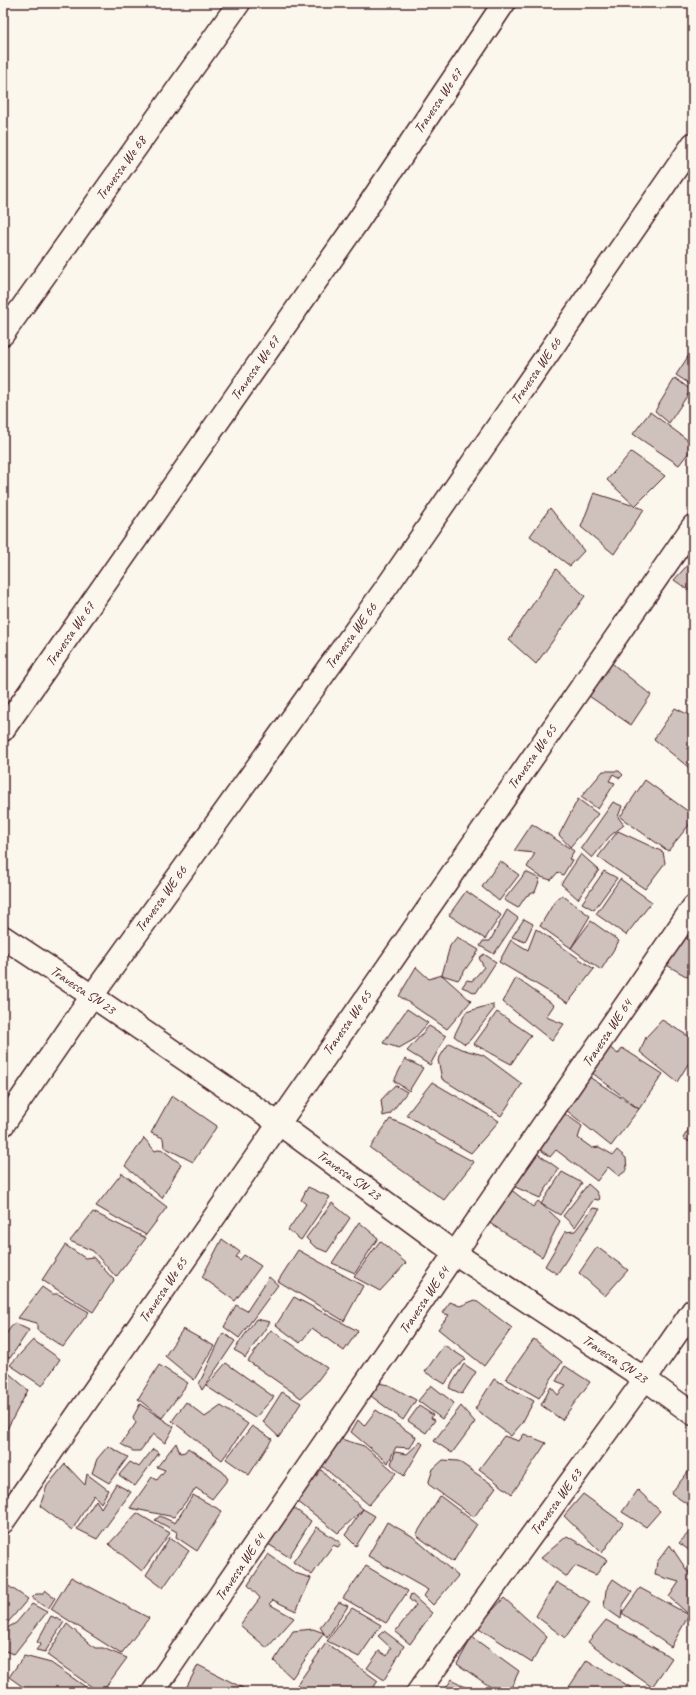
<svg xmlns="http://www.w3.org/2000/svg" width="696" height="1695" font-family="Caveat,sans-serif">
  <rect width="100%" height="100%" fill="#fbf7ec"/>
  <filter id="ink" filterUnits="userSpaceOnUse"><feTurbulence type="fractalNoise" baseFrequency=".025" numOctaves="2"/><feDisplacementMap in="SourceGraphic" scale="8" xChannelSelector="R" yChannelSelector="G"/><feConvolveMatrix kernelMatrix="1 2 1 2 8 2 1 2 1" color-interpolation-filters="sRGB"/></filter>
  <g filter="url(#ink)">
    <path fill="#cfc2bc" stroke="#4a1f2b" d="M693 349V386L676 375Z
      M675 378 691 390 669 423 655 411Z
      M650 412 693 444V447L679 465 633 434Z
      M631 452 665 476 635 506 607 480Z
      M594 493 644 509 614 554 581 527Z
      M550 508 584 551 570 566 530 536Z
      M693 559V593L674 580Z
      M556 569 585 596 536 664 509 640Z
      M608 660 651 695 631 725 586 694Z
      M675 708 693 717V771L654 739Z
      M603 771H619L623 775 620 778 613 774 609 781 615 783 598 809 581 797Z
      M645 780 693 815V820L668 851 620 817Z
      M578 799 598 814 570 847 559 835Z
      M613 802 622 806 618 817 624 825 610 836 592 858 581 848Z
      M532 824 574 851 569 859 572 860 563 875 558 872 551 880 541 877 527 867 535 853 514 851Z
      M618 831 663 852 665 863 645 889 598 857Z
      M581 854 599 870 578 899 561 884Z
      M500 861 519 875 499 901 482 887Z
      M604 871 617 878 594 910 582 903Z
      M526 872 540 879 535 892 526 896 518 908 504 900Z
      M620 879 652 902 626 935 596 914Z
      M466 891 501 915 485 939 449 915Z
      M562 895 590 916 571 948 540 926 555 901Z
      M507 910 518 918 494 954 480 946 483 941H490Z
      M524 919 533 924 525 942 512 937Z
      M591 921 619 941 601 970 571 948Z
      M536 929 594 969 568 1003 499 962 511 940 528 950Z
      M457 937 479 950 458 980 442 975 450 946Z
      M685 937 693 941V980L663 963Z
      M484 954 496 962 476 993 462 987 467 980 472 981 484 967 479 958Z
      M416 967 429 979 442 975 471 1001 447 1029 399 996Z
      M516 978 554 1005 546 1017 564 1024 552 1041 503 1002Z
      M493 1004V1010L470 1040 465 1044 454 1036 466 1012Z
      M407 1009 428 1023 413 1040 399 1048 383 1043Z
      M497 1012 531 1035 511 1064 474 1044Z
      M662 1020 693 1039V1056L677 1082 640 1052 646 1037Z
      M429 1026 446 1036 430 1065 407 1051Z
      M449 1043 461 1049 483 1055 522 1084 501 1116 442 1079 438 1060Z
      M609 1047 618 1054 622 1048 663 1074 639 1109 591 1072Z
      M405 1059 423 1068 409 1091 394 1081Z
      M583 1073 639 1109 611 1146 561 1106Z
      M432 1082 499 1121 471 1153 406 1115Z
      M395 1085 407 1092 390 1114 383 1116 381 1100Z
      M172 1095 217 1126 193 1162 164 1147 163 1138 151 1133Z
      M558 1109 582 1126 578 1138 592 1148 599 1147 613 1155 617 1150 626 1158 627 1170 619 1176 608 1167 597 1181 556 1150 550 1157 534 1145Z
      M390 1119 405 1125 474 1162 444 1200 370 1148Z
      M693 1123V1144L683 1138Z
      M144 1138 155 1151 161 1149 181 1164 162 1198 125 1166Z
      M535 1152 559 1169 540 1198 513 1186Z
      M562 1172 582 1183 560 1215 541 1204Z
      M122 1173 167 1207 146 1235 96 1206Z
      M588 1184 596 1191 600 1199 598 1200 594 1199 575 1227 563 1216Z
      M308 1187 330 1197 301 1240 288 1230 306 1204 301 1200Z
      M509 1188 533 1207 538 1201 560 1221 542 1257 488 1222Z
      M332 1203 350 1218 327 1252 315 1247 306 1238Z
      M593 1208 600 1209 557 1274 545 1266 565 1232 575 1231Z
      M93 1212 146 1238 116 1277 93 1251 70 1241Z
      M359 1222 378 1238 355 1273 332 1263Z
      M222 1239 240 1252 236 1257 240 1260 244 1255 261 1266 235 1301 202 1277Z
      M380 1241 406 1263 380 1291 354 1277Z
      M65 1245 85 1258 93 1257 114 1280 93 1312 42 1280Z
      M597 1247 628 1270 605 1296 579 1273Z
      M298 1250 363 1286 344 1321 278 1281Z
      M269 1277 278 1285 239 1338 224 1327 236 1305 247 1311Z
      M42 1287 52 1294H58L89 1312 63 1347 37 1330V1323L18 1318Z
      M294 1297 358 1331 344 1351 312 1328 300 1343 276 1325Z
      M475 1300 512 1328 484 1366 438 1329 449 1315 442 1313 450 1302 460 1306Z
      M256 1319 270 1322 245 1358 243 1355 234 1350Z
      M14 1323 29 1330 10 1358 3 1356V1338Z
      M183 1329 214 1346 194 1380 165 1356Z
      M271 1330 327 1368 312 1388 301 1398 248 1361Z
      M223 1333 235 1341 202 1390 199 1384Z
      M534 1339 562 1362 539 1398 506 1379Z
      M33 1340 60 1359 42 1386 10 1365Z
      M444 1345 466 1359 454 1370 445 1384 425 1372Z
      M226 1363 274 1397 255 1418 206 1386Z
      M464 1364 476 1372 462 1394 449 1388Z
      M159 1365 188 1383 162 1418 138 1399Z
      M565 1366 590 1382 562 1420 541 1405 551 1387 558 1395 566 1385 556 1381Z
      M3 1368 28 1390 7 1429 3 1426Z
      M494 1379 534 1401 522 1423 511 1436 475 1409Z
      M378 1383 389 1385 416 1400 403 1420 371 1396Z
      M431 1385 454 1403 442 1419 418 1401Z
      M282 1392 301 1403 279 1437 263 1422Z
      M186 1402 205 1417 221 1406 248 1424 222 1460 172 1421Z
      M140 1404 174 1427 165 1443 153 1434 140 1451H133L121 1444 136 1423 133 1417Z
      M419 1406 433 1415 431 1418 435 1420 426 1433 408 1421Z
      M461 1406 475 1422 452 1453 434 1441Z
      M376 1410 416 1437 410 1448 396 1447 388 1463 351 1432 358 1420 364 1426Z
      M252 1426 272 1439 249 1475 226 1459Z
      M524 1434 546 1443 512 1494 479 1469 504 1436 519 1441Z
      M341 1439 364 1446 396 1473 369 1505 322 1466Z
      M420 1442 423 1444 404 1476 391 1464 395 1452 407 1454Z
      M176 1443 180 1453 185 1452 188 1448 223 1472 228 1479 212 1499 196 1488 174 1517 130 1508 152 1477 157 1480 165 1470 157 1467Z
      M108 1446 128 1457 109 1483 92 1473 97 1459Z
      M153 1449 159 1453 135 1486 119 1475 130 1462 139 1467Z
      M443 1460 458 1461 496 1487 474 1517 428 1484 433 1469Z
      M65 1464 85 1485 87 1474 108 1490 101 1503 94 1495 72 1530 40 1506 47 1486Z
      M693 1466V1503L690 1506 671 1493Z
      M320 1469 363 1509 338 1533 297 1501Z
      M116 1484 131 1492 97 1539 77 1529 96 1500 101 1508Z
      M638 1490 660 1511 646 1527 622 1512Z
      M583 1494 623 1523 602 1553 564 1516Z
      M193 1495 222 1511 197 1551 176 1537 177 1532 155 1520 160 1516 175 1523Z
      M440 1496 477 1524 453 1562 416 1535Z
      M294 1508 311 1521 289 1557 268 1544Z
      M363 1509 375 1516 356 1546 345 1535Z
      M137 1513 170 1533 142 1571 109 1544Z
      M387 1522 412 1536 458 1576 433 1605 424 1596 428 1590 368 1556Z
      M317 1527 341 1543 338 1547 333 1545 312 1575 293 1562Z
      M693 1528V1553L679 1543Z
      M567 1536 607 1560 596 1575 575 1566 567 1577 541 1558Z
      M170 1537 189 1551 163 1588 146 1575Z
      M670 1545 688 1572 693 1575V1618L669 1597 679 1582 655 1575 657 1562Z
      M268 1554 295 1573 311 1578 296 1611 273 1600 269 1604 294 1618 267 1648 240 1625 260 1598 248 1585Z
      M366 1566 408 1591 386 1623 343 1598Z
      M71 1577 149 1618 121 1654 51 1609Z
      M613 1579 632 1592 623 1605 621 1619 604 1607 606 1590Z
      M556 1582 590 1602 565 1638 536 1616Z
      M7 1585 28 1599 4 1627 3 1591Z
      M640 1588 689 1615 671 1647 622 1613Z
      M45 1590 55 1598 48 1609 32 1598 36 1594H42Z
      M411 1594 432 1613 410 1644 395 1632 416 1605 409 1599Z
      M504 1598 547 1637 532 1662 477 1627Z
      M339 1602 348 1606 327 1638 320 1627Z
      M32 1604 47 1612 14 1654 5 1651 3 1657V1630L16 1623Z
      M352 1608 381 1625 359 1657 327 1641Z
      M51 1616 64 1622 45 1652 36 1650 41 1644 37 1642Z
      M606 1620 672 1658 652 1687 588 1642Z
      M67 1624 95 1648H103L127 1658 102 1692H99L47 1655Z
      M313 1629 324 1633 292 1678 274 1661 293 1631Z
      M384 1631 404 1646 384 1680 367 1668 379 1651 387 1656 391 1648 378 1636Z
      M472 1637 519 1671 509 1692H498L457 1664Z
      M326 1643 378 1681 370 1692H301L295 1688Z
      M24 1656 51 1663 93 1692H30L9 1677Z
      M587 1660 638 1692H568L567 1690Z
      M198 1665 243 1688 240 1692H184Z
      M452 1679 473 1692H443Z"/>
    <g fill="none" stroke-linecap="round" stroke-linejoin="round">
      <g stroke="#4a1f2b" stroke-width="25">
        <path id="street" d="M3 334 239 3
          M3 730 358 221 504 3
          M3 1125 92 996 388 585 693 144
          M3 1522 693 526
          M153 1692 693 907
          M418 1692 645 1379 693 1310"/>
      </g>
      <g stroke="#4a1f2b" stroke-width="25">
        <path id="secondary" d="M3 937 92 996 278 1123 456 1254 645 1379 693 1414"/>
      </g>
      <use href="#street" stroke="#fbf7ec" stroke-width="22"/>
      <use href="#secondary" stroke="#fbf7ec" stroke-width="22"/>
    </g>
  </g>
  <g text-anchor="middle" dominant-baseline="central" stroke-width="3.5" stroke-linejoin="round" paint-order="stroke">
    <g font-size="14" fill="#4a1f2b" stroke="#fbf7ec">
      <text transform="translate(438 101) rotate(-56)">Travessa We 67</text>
      <text transform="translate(121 168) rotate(-54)">Travessa We 68</text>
      <text transform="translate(255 368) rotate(-55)">Travessa We 67</text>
      <text transform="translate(536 371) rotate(-55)">Travessa WE 66</text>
      <text transform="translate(70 634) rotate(-55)">Travessa We 67</text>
      <text transform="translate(351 636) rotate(-54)">Travessa WE 66</text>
      <text transform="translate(532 757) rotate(-55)">Travessa We 65</text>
      <text transform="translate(161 899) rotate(-54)">Travessa WE 66</text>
      <text transform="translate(83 990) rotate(34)">Travessa SN 23</text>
      <text transform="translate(347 1023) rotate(-55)">Travessa We 65</text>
      <text transform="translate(607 1033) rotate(-56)">Travessa WE 64</text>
      <text transform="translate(349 1175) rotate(36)">Travessa SN 23</text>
      <text transform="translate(163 1290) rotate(-56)">Travessa We 65</text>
      <text transform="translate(424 1300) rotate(-56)">Travessa WE 64</text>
      <text transform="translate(615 1359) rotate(34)">Travessa SN 23</text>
      <text transform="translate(556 1502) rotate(-54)">Travessa WE 63</text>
      <text transform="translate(240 1567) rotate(-56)">Travessa WE 64</text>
    </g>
  </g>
  <rect width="696" height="1695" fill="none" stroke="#fbf7ec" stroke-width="16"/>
  <rect x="8" y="8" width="680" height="1679" fill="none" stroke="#4a1f2b" stroke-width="1.5" filter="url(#ink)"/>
</svg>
